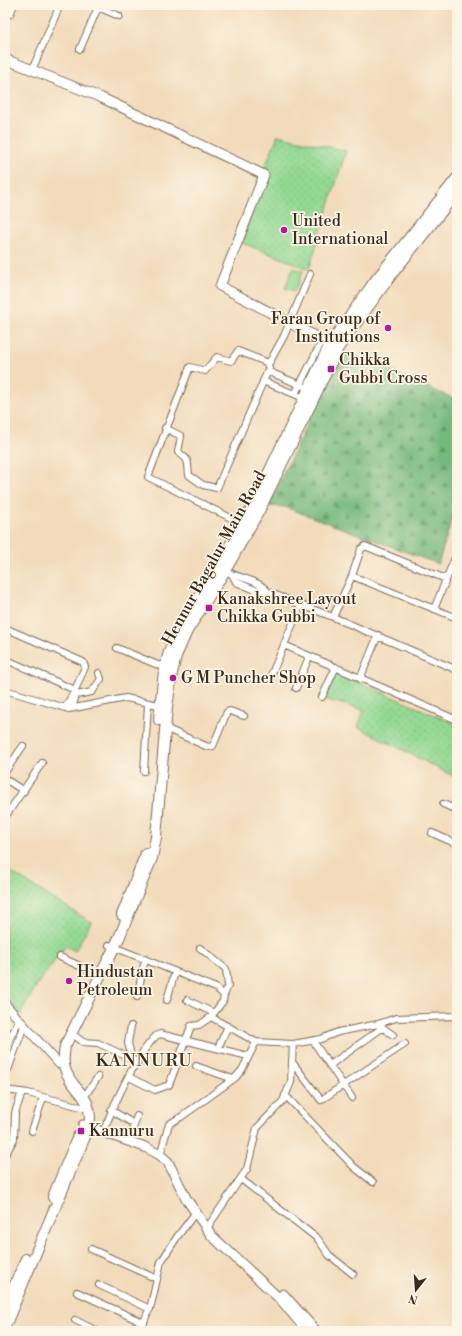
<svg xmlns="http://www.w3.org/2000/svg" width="462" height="1336" font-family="'Libre Bodoni',serif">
  <defs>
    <pattern id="grass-dots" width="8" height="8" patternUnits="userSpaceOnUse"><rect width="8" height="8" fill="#93d993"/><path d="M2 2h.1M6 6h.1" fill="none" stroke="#80ba7e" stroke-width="1.8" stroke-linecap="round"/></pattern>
    <pattern id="forest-firs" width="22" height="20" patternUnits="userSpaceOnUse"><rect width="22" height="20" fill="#76b97d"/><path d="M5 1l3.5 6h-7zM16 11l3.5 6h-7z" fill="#629766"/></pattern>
  </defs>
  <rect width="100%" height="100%" fill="#fcf5e5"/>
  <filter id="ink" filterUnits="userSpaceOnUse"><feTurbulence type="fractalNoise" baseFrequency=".025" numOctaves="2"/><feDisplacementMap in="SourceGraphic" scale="8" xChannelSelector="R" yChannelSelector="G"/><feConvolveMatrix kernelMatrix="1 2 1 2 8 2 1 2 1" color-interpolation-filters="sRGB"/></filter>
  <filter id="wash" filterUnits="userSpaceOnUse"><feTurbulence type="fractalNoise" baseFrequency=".012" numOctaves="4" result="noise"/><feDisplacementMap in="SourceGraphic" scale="16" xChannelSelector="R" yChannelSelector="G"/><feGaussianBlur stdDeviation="0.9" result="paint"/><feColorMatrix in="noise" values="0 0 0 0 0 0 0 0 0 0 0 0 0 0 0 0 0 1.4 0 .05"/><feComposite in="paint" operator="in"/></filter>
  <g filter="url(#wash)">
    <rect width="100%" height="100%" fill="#f2dbbb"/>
    <path fill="url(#grass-dots)" stroke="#678258" d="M278 135 346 151 309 269 242 243 263 172Z
      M336 672 457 725V778L358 727 364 710 324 699Z
      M7 870 91 922 75 951 66 946 38 983 20 1015 5 997V874Z"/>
    <path fill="url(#forest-firs)" stroke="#58724e" d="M342 350 457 400V503L438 564 285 507 268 506Z"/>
    <path fill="#93d993" stroke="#678258" d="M293 268 303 271 295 291 285 288Z"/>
  </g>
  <g filter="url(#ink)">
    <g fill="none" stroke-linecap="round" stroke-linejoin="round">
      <g stroke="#7b6855" stroke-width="8">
        <path id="minor" d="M93 5 119 16
          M10 14 14 5
          M80 49 99 5
          M32 70 60 5
          M268 365 284 336 310 274
          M267 371 303 386
          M263 381 299 396
          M295 394 322 341
          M165 428 181 436 178 452C191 461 187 462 189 475L203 485 217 488 269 368 266 362 238 351 231 361 217 357 205 371 190 367 148 477 243 524
          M223 570C236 578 259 579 268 592L263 593 236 582 233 576
          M352 576 361 549 365 546 446 579
          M268 592 333 617 457 670
          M301 604 284 645 457 720
          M434 609 457 553
          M333 617 352 576 457 618
          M5 628 83 662 85 667 75 690 7 660
          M117 648 165 668
          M270 678 284 645
          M360 679 378 635
          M296 688 309 657
          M5 690 69 709 126 698 163 706
          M76 695 92 692 101 679 99 673
          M322 697 336 667
          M65 708 75 690 76 695 72 708
          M165 728 208 747 213 746 227 712 230 711 244 716
          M144 771 148 704
          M5 772 23 746
          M5 779 24 791
          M443 804 457 810
          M5 817 42 763
          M432 833 457 844
          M109 945 216 988 224 995 223 1001 211 1017 256 1042 293 1044
          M200 948 226 969 228 986 224 995
          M60 957 95 973
          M137 997 145 959
          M167 1000 175 972
          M187 1000 214 1013
          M379 1025 393 1035
          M131 1026 128 1043 132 1059
          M71 1033 83 1042 98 1043 138 1062
          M313 1041 352 1098
          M5 1048 19 1020
          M218 1048 228 1026
          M292 1062 321 1100 405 1044
          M330 1065 382 1028
          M196 1066 233 1079
          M8 1070 24 1026
          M129 1077 155 1090 169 1085 191 1026 199 1025 211 1017
          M5 1090 28 1093 85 1108
          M285 1095 354 1167 373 1182
          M84 1097 98 1077
          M111 1110 134 1124
          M32 1131 43 1098
          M103 1132C113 1106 136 1055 156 1036L160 1034 248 1056
          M129 1141 137 1116
          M5 1155 14 1139 15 1113 22 1092
          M160 1155 169 1124 181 1117 235 1078 242 1070 256 1042
          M241 1179 318 1239 329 1255 353 1274
          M209 1225 247 1169 257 1128 283 1101 291 1082 293 1044 321 1039 338 1032 378 1024 396 1018 457 1016
          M91 1249 157 1279
          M99 1285 150 1309
          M77 1292 144 1323
          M75 1320 97 1331
          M140 1331 151 1305 161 1262 177 1237 196 1212"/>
      </g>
      <g stroke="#7b6855" stroke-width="10">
        <path id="tertiary" d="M5 1004 59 1064 64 1065"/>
      </g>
      <g stroke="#7b6855" stroke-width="11">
        <path id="secondary" d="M5 59 102 98 264 175 220 286 330 344
          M83 1125 145 1147 160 1155 168 1162 187 1200 212 1236 282 1301 307 1331
          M283 1294 316 1331"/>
      </g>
      <g stroke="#7b6855" stroke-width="12">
        <path id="primary" d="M159 720 164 670 169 652 180 628 251 510 330 344 375 281 457 178
          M122 915 146 853
          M53 1197 78 1136
          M5 1307 26 1259
          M5 1326 89 1127C95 1093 70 1092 64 1065 63 1059 64 1053 65 1046L119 938 152 858 156 837 167 707 172 673 176 656 187 631 226 569 259 511 338 348 392 274 457 192"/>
      </g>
      <use href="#minor" stroke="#fff" stroke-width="6"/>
      <use href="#tertiary" stroke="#fff" stroke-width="8"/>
      <use href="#secondary" stroke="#fff" stroke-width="9"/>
      <use href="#primary" stroke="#fff" stroke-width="10"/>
    </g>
  </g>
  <g fill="#b5179e" stroke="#fcf5e5" stroke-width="1.5">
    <circle cx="284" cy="230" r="4"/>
    <circle cx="388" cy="328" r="4"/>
    <rect x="327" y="365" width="8" height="8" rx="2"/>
    <rect x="205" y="604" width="8" height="8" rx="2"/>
    <circle cx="173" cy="678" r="4"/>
    <circle cx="69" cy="981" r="4"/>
    <rect x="77" y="1127" width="8" height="8" rx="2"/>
  </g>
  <g text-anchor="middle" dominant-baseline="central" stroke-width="3.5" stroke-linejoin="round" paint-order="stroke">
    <g font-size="16" fill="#3b2a1e" stroke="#fcf5e5" text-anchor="start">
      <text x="292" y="221">United<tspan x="292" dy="18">International</tspan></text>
      <text x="380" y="319" text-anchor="end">Faran Group of<tspan x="380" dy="18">Institutions</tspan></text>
      <text x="339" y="360">Chikka<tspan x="339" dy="18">Gubbi Cross</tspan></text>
      <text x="217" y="599">Kanakshree Layout<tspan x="217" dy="18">Chikka Gubbi</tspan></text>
      <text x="181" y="678">G M Puncher Shop</text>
      <text x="77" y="972">Hindustan<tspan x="77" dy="18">Petroleum</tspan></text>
      <text x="89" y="1131">Kannuru</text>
    </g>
    <g font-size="16" fill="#3b2a1e" stroke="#fcf5e5">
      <text transform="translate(214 558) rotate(-61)">Hennur Bagalur Main Road</text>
    </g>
    <g font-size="18" letter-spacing="1" fill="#3b2a1e" stroke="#fcf5e5">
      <text x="144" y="1060">KANNURU</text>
    </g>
  </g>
  <rect width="462" height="1336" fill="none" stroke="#fcf5e5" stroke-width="20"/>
  <g transform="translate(416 1290) rotate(197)" stroke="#fcf5e5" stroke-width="3" paint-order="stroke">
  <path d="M0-3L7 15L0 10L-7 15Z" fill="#3b2a1e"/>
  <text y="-6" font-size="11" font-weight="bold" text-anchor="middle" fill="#3b2a1e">N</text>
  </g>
</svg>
